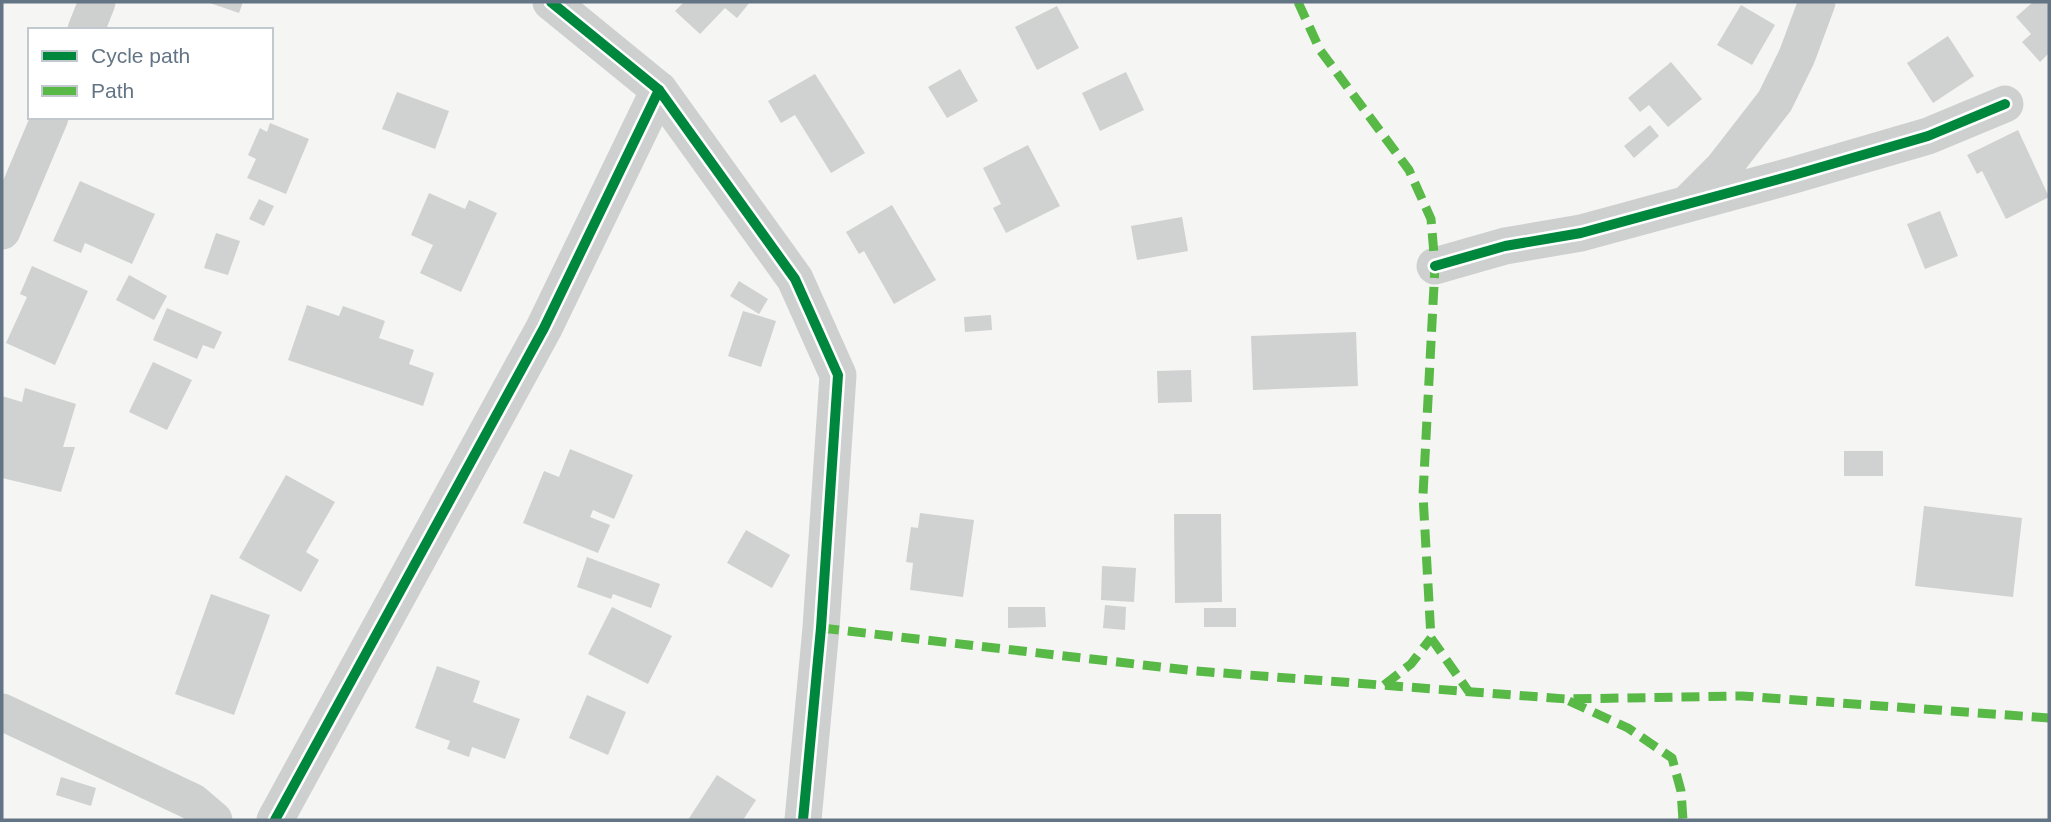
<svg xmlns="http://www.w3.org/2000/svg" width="2051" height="822" font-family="Helvetica,sans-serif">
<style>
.building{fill:#d0d1d1}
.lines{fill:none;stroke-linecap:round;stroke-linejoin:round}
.street{stroke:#ced0d0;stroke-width:37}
.quiet{stroke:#58b947;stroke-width:9;stroke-dasharray:18 9;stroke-linecap:butt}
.cycleway-casing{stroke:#fff;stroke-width:15}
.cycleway{stroke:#00873e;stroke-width:10}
</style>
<rect width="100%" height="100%" fill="#f5f5f3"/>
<g class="building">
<polygon points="207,2 243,2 239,13"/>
<polygon points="684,2 750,2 737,18 725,8 700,34 675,11"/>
<polygon points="2033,2 2049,3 2049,53 2040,62 2022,42 2031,34 2016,17"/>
<polygon points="1741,5 1775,25 1752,65 1717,45"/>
<polygon points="1057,6 1079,48 1037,70 1015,27"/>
<polygon points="1948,36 1974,76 1933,103 1907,63"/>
<polygon points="1671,62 1702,99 1668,127 1649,105 1640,112 1628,98"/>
<polygon points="960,69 978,101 947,118 928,87"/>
<polygon points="1126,72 1144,110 1100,131 1082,93"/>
<polygon points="815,74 865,153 831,173 795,115 781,123 768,101"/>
<polygon points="397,92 449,111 435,149 382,129"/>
<polygon points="270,123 309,139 286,194 247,178 256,159 248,155 260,128 267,132"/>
<polygon points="1650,125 1659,136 1634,158 1624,146"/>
<polygon points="2018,130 2049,197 2006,219 1982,171 1977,174 1967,155"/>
<polygon points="1028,145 1060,206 1006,233 993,208 1001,204 983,168"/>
<polygon points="80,181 155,214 132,264 85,243 81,253 53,241"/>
<polygon points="429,193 465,209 469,200 497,213 461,292 420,273 433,245 411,235"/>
<polygon points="259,199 274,206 264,226 249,219"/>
<polygon points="892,205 936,280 894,304 864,251 859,254 846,232"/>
<polygon points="1940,211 1958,256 1925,269 1907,224"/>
<polygon points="1182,217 1188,251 1137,260 1131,226"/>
<polygon points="216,233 240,241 228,275 204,268"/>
<polygon points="32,266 88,291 55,365 6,343 27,297 20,294"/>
<polygon points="129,275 167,296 154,320 116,300"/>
<polygon points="739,281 768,299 759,314 730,296"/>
<polygon points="307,305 339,316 343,306 385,321 379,338 414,350 409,364 434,373 423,406 288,360"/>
<polygon points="167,308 222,332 214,349 203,345 197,359 153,340"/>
<polygon points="743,311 776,321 761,367 728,356"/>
<polygon points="991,315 992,330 965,332 964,317"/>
<polygon points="1356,332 1358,386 1253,390 1251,336"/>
<polygon points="153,362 192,380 167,430 129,412"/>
<polygon points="1191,370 1192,402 1158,403 1157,371"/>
<polygon points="25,388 76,404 63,447 75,447 61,492 2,478 2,396 22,402"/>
<polygon points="570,449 633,475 614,519 593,510 590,517 610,525 598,553 523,523 544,471 559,477"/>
<rect x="1844" y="451" width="39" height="25"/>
<polygon points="286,475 335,502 306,552 319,560 301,592 239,558"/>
<polygon points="1924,506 2022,518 2013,597 1915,586"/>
<polygon points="920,513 974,520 963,597 910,590 913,563 906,562 911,527 918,528"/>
<polygon points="1174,514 1221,514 1222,602 1175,603"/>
<polygon points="746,530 790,555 772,588 727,563"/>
<polygon points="587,557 660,584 651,608 613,594 611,599 577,587"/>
<polygon points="1102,566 1136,568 1134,602 1101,600"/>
<polygon points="211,594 270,615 234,715 175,694"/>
<polygon points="1105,605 1126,607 1125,630 1103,628"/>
<polygon points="612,607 672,636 648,684 588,654"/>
<polygon points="1008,607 1045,607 1046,627 1008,628"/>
<rect x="1204" y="608" width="32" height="19"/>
<polygon points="437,666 480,681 473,702 520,719 505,759 472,747 469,757 447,749 450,741 415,728"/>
<polygon points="587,695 626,712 608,755 569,738"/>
<polygon points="717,775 756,800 743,820 688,820"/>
<polygon points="61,777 96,788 91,806 56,795"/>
</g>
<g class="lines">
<g class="street">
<polyline points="551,2 659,90 795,279 838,375 821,628 803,820"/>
<polyline points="86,30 97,2"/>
<polyline points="1688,203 1723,168 1775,101 1797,56 1817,2"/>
<polyline points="2,231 50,117"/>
<polyline points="1435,266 1505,246 1581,233 1794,175 1928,136 2005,104"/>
<polyline points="2,712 193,802 214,820"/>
<polyline points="275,820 544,328 659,90"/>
</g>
<g class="quiet">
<polyline points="1298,2 1320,50 1409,170 1431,219 1435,266 1423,495 1431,638 1469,692"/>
<polyline points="821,628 1196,671 1566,699 1742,696 2049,718"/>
<polyline points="1384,685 1411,664 1431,638"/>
<polyline points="1569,701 1628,728 1672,758 1681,791 1683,820"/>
</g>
<g class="cycleway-casing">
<g id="cycleway">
<polyline points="551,2 659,90 795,279 838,375 821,628 803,820"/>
<polyline points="1435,266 1505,246 1581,233 1794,175 1928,136 2005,104"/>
<polyline points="275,820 544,328 659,90"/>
</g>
</g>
<use href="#cycleway" class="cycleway"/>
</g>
<rect width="2051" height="822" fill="none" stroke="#637585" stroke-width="7"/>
<rect x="28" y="28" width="245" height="91" fill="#ffffff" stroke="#c1c8ce" stroke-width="2"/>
<rect x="42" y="51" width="35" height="10" fill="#00873e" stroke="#c1c8ce" stroke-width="2"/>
<text x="91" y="63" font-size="21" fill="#637585">Cycle path</text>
<rect x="42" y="86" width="35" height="10" fill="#58b947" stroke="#c1c8ce" stroke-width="2"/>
<text x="91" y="98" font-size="21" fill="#637585">Path</text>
</svg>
